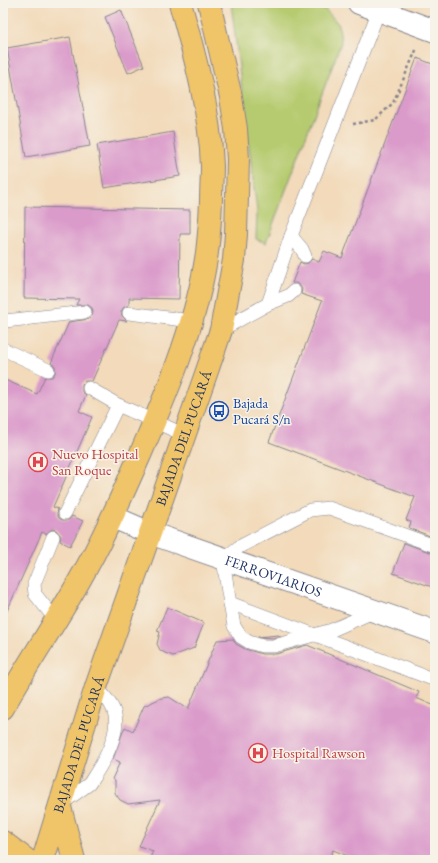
<svg xmlns="http://www.w3.org/2000/svg" width="438" height="863" font-family="'EB Garamond',serif">
<style>
.green{fill:#b6cb70;stroke:#687d67}
.building{fill:#da9aca}
.lines{fill:none;stroke-linecap:round;stroke-linejoin:round}
.service-casing{stroke:#86848c;stroke-width:14}
.minor-casing{stroke:#86848c;stroke-width:24}
.primary-casing{stroke:#86848c;stroke-width:24}
.path{stroke:#86848c;stroke-width:2.5;stroke-dasharray:3 3;stroke-linecap:butt}
.service{stroke:#fff;stroke-width:13}
.minor{stroke:#fff;stroke-width:22}
.primary{stroke:#f0c469;stroke-width:22}
.labels{text-anchor:middle;stroke-width:3;stroke-linejoin:round;paint-order:stroke}
.transit-label{font-size:14px;fill:#164399;stroke:#f7f3e8;text-anchor:start}
.street-label{font-size:14px;fill:#1b2f5e;stroke:#f7f3e8}
.health-label{font-size:14px;fill:#be3a42;stroke:#f7f3e8;text-anchor:start}
</style>
<rect width="100%" height="100%" fill="#f7f3e8"/>
<filter id="ink" filterUnits="userSpaceOnUse"><feTurbulence type="fractalNoise" baseFrequency=".025" numOctaves="2"/><feDisplacementMap in="SourceGraphic" scale="8" xChannelSelector="R" yChannelSelector="G"/><feConvolveMatrix kernelMatrix="1 2 1 2 8 2 1 2 1" color-interpolation-filters="sRGB"/></filter>
<filter id="wash" filterUnits="userSpaceOnUse"><feTurbulence type="fractalNoise" baseFrequency=".012" numOctaves="4" result="noise"/><feDisplacementMap in="SourceGraphic" scale="16" xChannelSelector="R" yChannelSelector="G"/><feGaussianBlur stdDeviation="0.9" result="paint"/><feColorMatrix in="noise" values="0 0 0 0 0 0 0 0 0 0 0 0 0 0 0 0 0 1.4 0 .05"/><feComposite in="paint" operator="in"/></filter>
<g filter="url(#wash)">
<rect width="100%" height="100%" fill="#f2daba"/>
<polygon class="green" points="231,3 308,3 326,10 339,25 341,43 266,243 256,239 257,211"/>
<g id="blocks">
<g class="building">
<polygon points="121,10 144,66 128,73 105,17"/>
<polygon points="70,37 90,146 26,157 7,48"/>
<polygon points="417,58 435,65 435,538 409,528 411,522 406,520 415,497 269,442 322,301 301,294 302,289 300,286 296,283 292,283 300,262 304,264 308,263 312,259 319,262 324,251 342,258"/>
<polygon points="173,132 180,176 104,188 97,145"/>
<polygon points="25,207 190,210 190,234 180,234 179,299 129,298 129,305 123,308 121,312 122,316 127,321 119,320 92,381 85,381 82,384 82,392 86,395 79,411 92,417 53,507 58,509 57,514 59,518 62,520 69,520 72,516 83,521 70,546 60,541 61,536 56,530 52,529 46,534 42,532 3,620 3,379 37,394 45,377 52,377 55,373 55,366 51,363 69,322 89,319 92,316 93,312 92,308 88,305 76,305 79,299 24,298"/>
<polygon points="404,543 435,554 435,588 393,573"/>
<polygon points="167,607 204,623 194,648 173,656 165,653 160,650 157,644 160,632 157,631"/>
<polygon points="278,635 281,636 273,638 258,637"/>
<polygon points="233,639 236,644 245,649 262,654 276,654 307,645 419,692 416,698 435,706 435,852 432,860 358,860 333,850 329,860 149,860 153,851 139,846 160,800 128,804 120,800 115,793 115,781 112,779 120,762 113,759 122,734 125,727 133,731 144,706 161,698 169,697 188,709 217,640"/>
</g>
</g>
</g>
<g filter="url(#ink)">
<use href="#blocks" fill-opacity="0" stroke="#86848c" stroke-width="1"/>
<g class="lines">
<g class="service-casing">
<g id="service">
<polyline points="291,236 302,249 305,256"/>
<polyline points="268,304 288,296 294,291"/>
<polyline points="129,313 191,321"/>
<polyline points="3,322 5,321 85,312"/>
<polyline points="221,330 268,304 291,236 379,10"/>
<polyline points="3,349 48,370"/>
<polyline points="89,388 118,405 185,435"/>
<polyline points="65,513 118,405"/>
<polyline points="53,537 34,584 35,594 55,619"/>
<polyline points="230,603 435,680"/>
<polyline points="375,611 332,630 274,646 262,646 249,642 241,637 234,626 228,592 223,559 239,547 310,510 329,508 435,546"/>
<path d="M61,804l28,-20 2,-3c12,-18 32,-50 22,-72 -3,-8 -11,-16 -17,-22"/>
</g>
</g>
<g class="minor-casing">
<g id="minor">
<polyline points="359,3 435,31"/>
<path id="s1" d="M113,517l37,16 285,99"/>
</g>
</g>
<g class="primary-casing">
<g id="primary">
<path d="M3,708c25,-46 55,-88 80,-134 22,-38 39,-79 57,-119 26,-60 54,-126 65,-190 4,-21 5,-43 6,-64 0,-12 1,-23 1,-35 -2,-55 -17,-110 -32,-163"/>
<polyline points="60,807 74,860"/>
<polyline points="3,842 27,860"/>
<path id="s2" d="M43,860l53,-173 112,-319 13,-38 13,-70 2,-26 2,-75 -2,-30 -5,-32 -22,-94"/>
</g>
</g>
<polyline class="path" points="353,124 375,120 393,103 417,48"/>
<use href="#service" class="service"/>
<use href="#minor" class="minor"/>
<use href="#primary" class="primary"/>
</g>
</g>
<defs>
<g id="bus-ring" transform="scale(1)"><circle r="9.5" fill="#f7f3e8" stroke="#1a4fb4" stroke-width="1.5"/><path d="M-5-6H5V4H4V6H2V4H-2V6H-4V4H-5ZM-3.5-4V0h7V-4ZM-3.5 1.2v1.5H-2V1.2ZM2 1.2v1.5H3.5V1.2Z" fill="#1a4fb4"/></g>
<g id="hospital-ring" transform="scale(1)"><circle r="9.5" fill="#f7f3e8" stroke="#e0444e" stroke-width="1.5"/><path d="M-5-5h3v3.5h4V-5h3V5h-3V1.5h-4V5h-3Z" fill="#e0444e"/></g>
</defs>
<g fill-rule="evenodd">
<use href="#bus-ring" x="219" y="411"/>
<use href="#hospital-ring" x="38" y="462"/>
<use href="#hospital-ring" x="258" y="753"/>
</g>
<g class="labels">
<g class="transit-label">
<text x="233" y="408">Bajada<tspan x="233" dy="16">Pucará S/n</tspan></text>
</g>
<g class="street-label">
<text dy="5" stroke="none"><textPath href="#s2" startOffset="445">BAJADA DEL PUCARÁ</textPath></text>
<text dy="5" stroke="none"><textPath href="#s1" startOffset="171">FERROVIARIOS</textPath></text>
<text dy="5" stroke="none"><textPath href="#s2" startOffset="121">BAJADA DEL PUCARÁ</textPath></text>
</g>
<g class="health-label">
<text x="52" y="459">Nuevo Hospital<tspan x="52" dy="16">San Roque</tspan></text>
<text x="272" y="758">Hospital Rawson</text>
</g>
</g>
<rect width="438" height="863" fill="none" stroke="#f7f3e8" stroke-width="16"/>
</svg>
